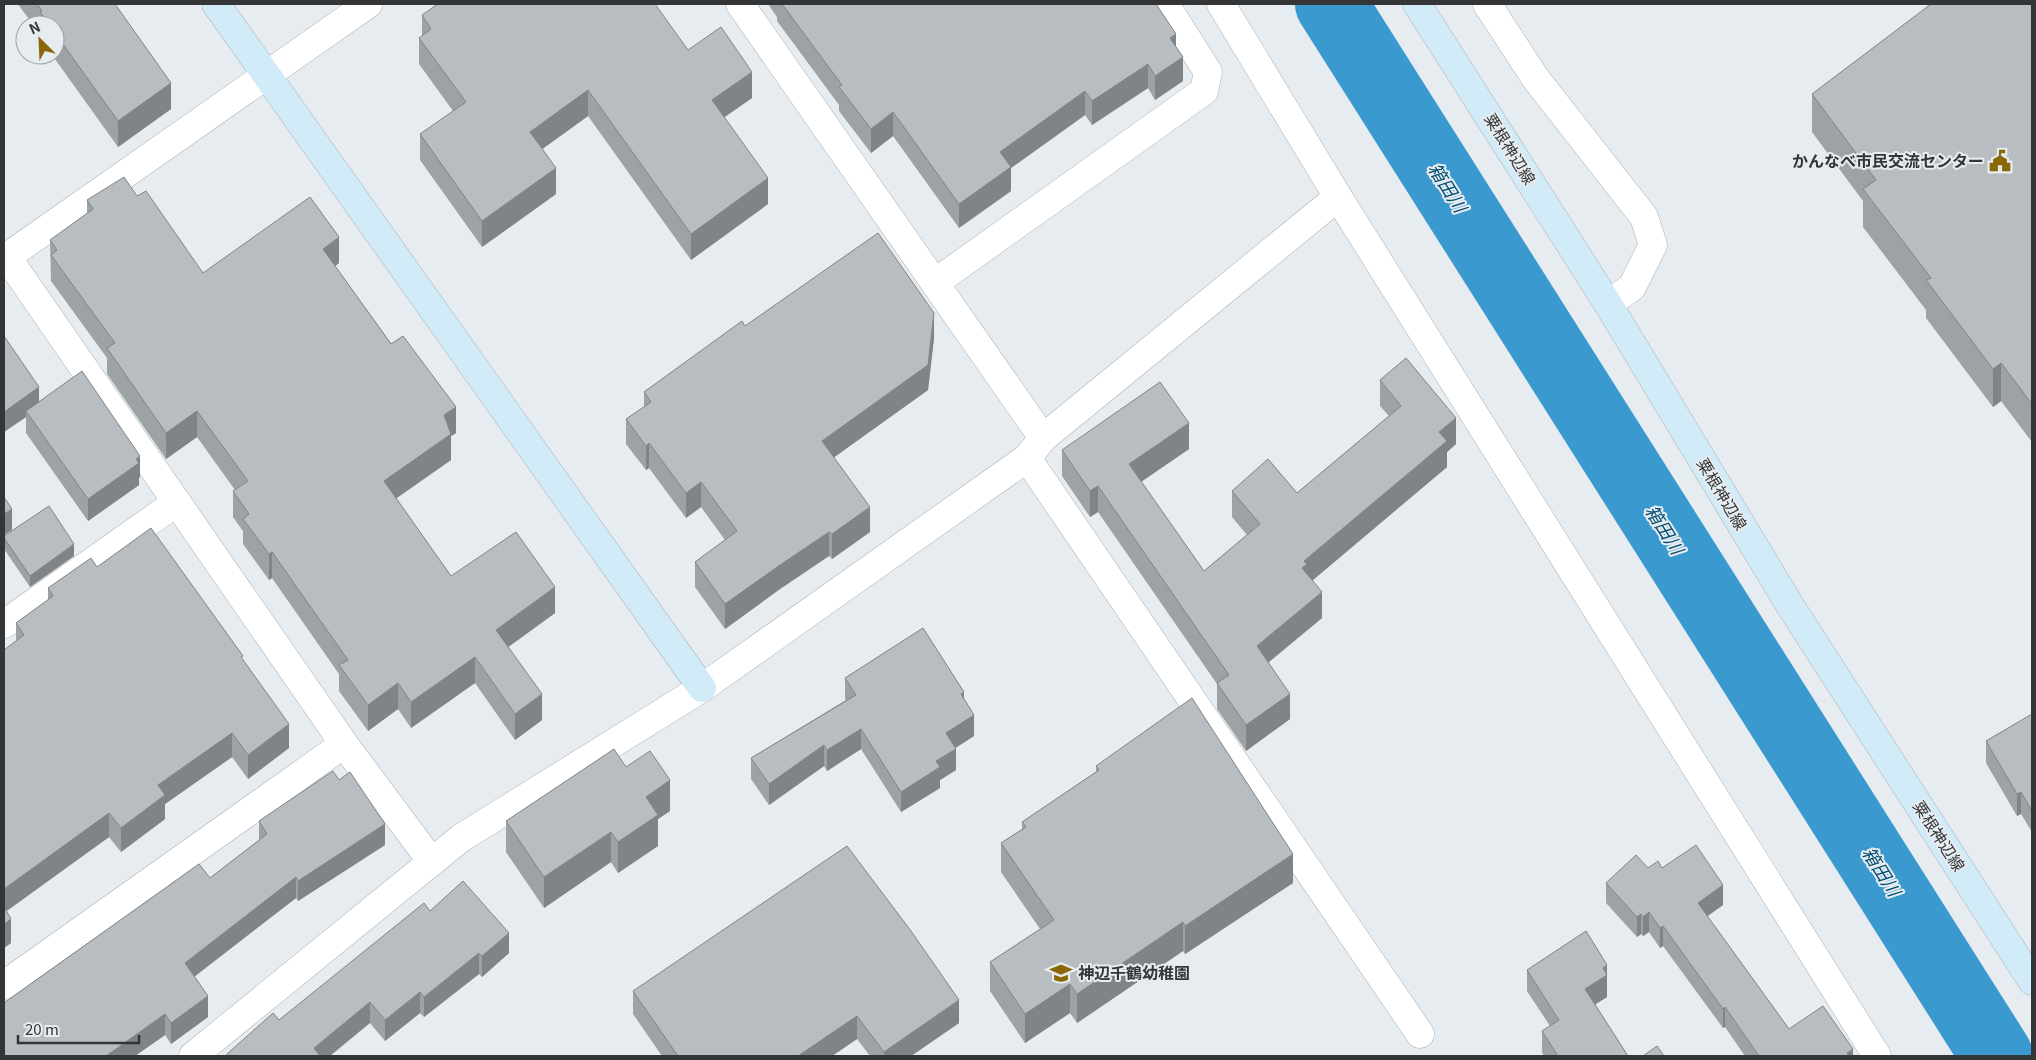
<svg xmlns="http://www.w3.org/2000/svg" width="2036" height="1060" font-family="Georgia,'Noto Sans JP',serif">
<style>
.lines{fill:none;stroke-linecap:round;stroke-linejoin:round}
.river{stroke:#3a99cf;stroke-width:72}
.street-casing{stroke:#acb1b5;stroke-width:29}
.secondary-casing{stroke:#acb1b5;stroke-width:29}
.street{stroke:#fff;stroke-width:28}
.secondary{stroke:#d2ebf9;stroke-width:28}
.wall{fill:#9da3a5}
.shaded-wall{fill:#808486}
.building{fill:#b7bdc0;stroke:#808486}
.labels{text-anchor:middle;stroke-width:4;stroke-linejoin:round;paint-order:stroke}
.street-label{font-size:16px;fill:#333537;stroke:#e7ecf0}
.poi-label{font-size:16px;font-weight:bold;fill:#333537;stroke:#e7ecf0;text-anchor:end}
.water-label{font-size:18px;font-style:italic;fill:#004d71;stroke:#e7ecf0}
</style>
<rect width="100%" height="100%" fill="#e7ecf0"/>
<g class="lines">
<polyline class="river" points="1331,4 1997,1056"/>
<g class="street-casing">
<g id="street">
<polyline points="740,4 1043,438"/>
<polyline points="1221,4 1338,197 1877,1056"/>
<polyline points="1487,4 1536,79 1644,217 1653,245 1632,287 1608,304"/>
<polyline points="7,257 344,744 432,862"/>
<polyline points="4,259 368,4"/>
<polyline points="936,282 1204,91 1208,72 1165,4"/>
<polyline points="1027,458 1420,1034"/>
<polyline points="4,624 177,502"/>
<polyline points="4,985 344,744"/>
<polyline points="193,1056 461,838 702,688 1027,458 1043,438 1338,197"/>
</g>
</g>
<g class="secondary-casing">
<g id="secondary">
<polyline points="216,4 702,688"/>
<polyline points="1417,4 1608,304 1791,607 2032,981"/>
</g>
</g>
<use href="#street" class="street"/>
<use href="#secondary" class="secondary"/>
</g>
<g class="wall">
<polygon points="18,4 115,4 171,109 118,147 52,55 55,55 55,25 33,25"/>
<polygon points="768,4 1156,4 1176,47 1183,81 1155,100 1148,88 1092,125 1085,115 1011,168 1011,191 959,228 893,136 871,153 839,111 839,105 777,21 777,17"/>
<polygon points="2032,4 2032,442 2001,401 1993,407 1926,318 1926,310 1863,227 1863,201 1812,132 1812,94"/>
<polygon points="422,15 688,50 752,98 724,117 768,204 691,260 588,116 542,149 556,194 482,247 420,160 420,134 453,111 419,64 419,38 422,36"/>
<polygon points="137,196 203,273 339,263 335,266 456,433 451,436 451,460 396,498 451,576 555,613 508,647 542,720 515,740 475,683 411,728 398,709 368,731 339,691 339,674 272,578 269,580 243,544 243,531 233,517 233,491 235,490 197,437 166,459 107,374 107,358 51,281 50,240 87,214 87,200"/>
<polygon points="745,326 934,338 928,390 834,457 870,532 832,559 829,556 780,589 725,629 695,587 695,562 725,540 701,507 686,518 649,468 646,470 626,444 626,419 644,407 644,392"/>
<polygon points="4,336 39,402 140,477 139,478 139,485 88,521 26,433 26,417 4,432"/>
<polygon points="1380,380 1456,444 1447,452 1447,467 1313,580 1322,618 1268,662 1290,719 1246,751 1217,709 1217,684 1098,512 1090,517 1062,476 1062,450 1189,449 1141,482 1204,571 1247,535 1232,517 1232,491 1297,493 1389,416 1380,406"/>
<polygon points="4,536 74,556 30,587 4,549"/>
<polygon points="97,567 243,661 289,748 248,779 232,757 165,804 165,819 121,852 109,837 6,911 11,943 4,948 4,650 16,641 16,623 48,600 48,588"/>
<polygon points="845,678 964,699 974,736 955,748 956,770 940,780 940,788 901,812 861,749 827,771 824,766 769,805 751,779 751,758 846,700 845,699"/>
<polygon points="2032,714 2032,832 2021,814 2017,816 1986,763 1986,741"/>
<polygon points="1096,766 1293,883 1185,954 1183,951 1077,1023 1070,1013 1025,1043 990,991 990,962 1040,929 1001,872 1001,843 1022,829 1022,822 1096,772"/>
<polygon points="626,767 670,811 658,819 658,846 618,873 611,862 544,908 506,852 506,821"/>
<polygon points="259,821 385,845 298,901 296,898 194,976 208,1017 171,1044 165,1035 135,1056 210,878 259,840"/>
<polygon points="1648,868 1662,868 1723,905 1707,916 1789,1029 1853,1056 1745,1056 1725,1027 1723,1028 1663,946 1660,948 1649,932 1643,936 1641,934 1637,937 1606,903 1606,883"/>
<polygon points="430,911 509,953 482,977 479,974 424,1017 420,1013 385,1041 370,1023 279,1020"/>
<polygon points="1607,965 1607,997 1595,1004 1628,1056 1544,1056 1542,1052 1542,1031 1550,1026 1527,991 1527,970"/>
<polygon points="633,991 959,1023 911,1056 870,1056 857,1039 832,1056 662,1056 633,1014"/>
</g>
<g class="shaded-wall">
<polygon points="1176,34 1176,58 1170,38"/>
<polygon points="1183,57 1183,81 1155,100 1155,76"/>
<polygon points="1148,64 1148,88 1092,125 1092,101"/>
<polygon points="752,72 752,98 712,126 712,100"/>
<polygon points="171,83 171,109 118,147 118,121"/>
<polygon points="588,90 588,116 530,158 530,132"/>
<polygon points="1085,91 1085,115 1011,168 1011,191 959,228 959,204 1000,152"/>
<polygon points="893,112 893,136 871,153 871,129"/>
<polygon points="556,168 556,194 482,247 482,221"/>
<polygon points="768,178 768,204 691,260 691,234"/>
<polygon points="339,237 339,263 323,275 323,249"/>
<polygon points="934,313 934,338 928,390 822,466 822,441"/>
<polygon points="2001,363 2001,401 1993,407 1993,369"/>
<polygon points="39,387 39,408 26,411 26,417 4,432 4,412"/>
<polygon points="456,407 456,433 451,436 451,460 384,507 384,481 444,415"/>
<polygon points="197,411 197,437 166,459 166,433"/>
<polygon points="1456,418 1456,444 1447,452 1447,467 1307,585 1302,568 1304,561 1439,432"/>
<polygon points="1189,423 1189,449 1129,490 1129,464"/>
<polygon points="649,443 649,468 646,470 646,446"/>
<polygon points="140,456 140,477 139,478 139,485 88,521 88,499"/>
<polygon points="701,482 701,507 686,518 686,493"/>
<polygon points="1098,486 1098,512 1090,517 1090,491"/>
<polygon points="870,507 870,532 832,559 832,534"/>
<polygon points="12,509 12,530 4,535 4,514"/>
<polygon points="829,532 829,556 780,589 725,629 725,604 780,565"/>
<polygon points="74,544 74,556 30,587 30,576"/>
<polygon points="272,552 272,578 269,580 269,554"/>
<polygon points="555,587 555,613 496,656 496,630"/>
<polygon points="1322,592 1322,618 1257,672 1257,646"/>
<polygon points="475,657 475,683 411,728 411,702"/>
<polygon points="398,683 398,709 368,731 368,705"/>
<polygon points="964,692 964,713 961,694"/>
<polygon points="542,694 542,720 515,740 515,714"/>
<polygon points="1290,694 1290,719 1246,751 1246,725"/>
<polygon points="974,715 974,736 946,754 946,733"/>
<polygon points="289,724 289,748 248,779 248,755"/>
<polygon points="861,729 861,749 827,771 827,750"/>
<polygon points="232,733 232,757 165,804 165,819 121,852 121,828 158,785"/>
<polygon points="824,745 824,766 769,805 769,784"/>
<polygon points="956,749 956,770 940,780 940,788 901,812 901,792 936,761"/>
<polygon points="670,780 670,811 658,819 658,846 618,873 618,842 646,797"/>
<polygon points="2021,792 2021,814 2017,816 2017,794"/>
<polygon points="109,813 109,837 4,913 4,889"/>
<polygon points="385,824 385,845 298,901 298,881"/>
<polygon points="611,832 611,862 544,908 544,877"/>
<polygon points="1293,854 1293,883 1185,954 1185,926"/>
<polygon points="296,877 296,898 185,984 185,963"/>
<polygon points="1723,885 1723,905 1698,923 1698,903"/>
<polygon points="1649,912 1649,932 1643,936 1643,917"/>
<polygon points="1641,914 1641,934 1637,937 1637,917"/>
<polygon points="11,919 11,943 4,948 4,924"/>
<polygon points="1183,922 1183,951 1077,1023 1077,994"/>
<polygon points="1663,926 1663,946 1660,948 1660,928"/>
<polygon points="509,933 509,953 482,977 482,956"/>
<polygon points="479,953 479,974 424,1017 424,997"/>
<polygon points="1607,965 1607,997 1585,1011 1585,989 1603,968"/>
<polygon points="1070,984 1070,1013 1025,1043 1025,1014"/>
<polygon points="420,992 420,1013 385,1041 385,1020"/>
<polygon points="208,996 208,1017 171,1044 171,1023"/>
<polygon points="959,1000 959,1023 911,1056 884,1056 884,1052"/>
<polygon points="370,1002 370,1023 330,1056 314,1056 314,1048"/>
<polygon points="1725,1007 1725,1027 1723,1028 1723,1009"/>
<polygon points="165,1014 165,1035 135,1056 106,1056"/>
<polygon points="857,1016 857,1039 832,1056 798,1056"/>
<polygon points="1853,1049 1853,1056 1847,1056 1847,1053"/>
</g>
<g class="building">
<polygon points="37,4 115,4 171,83 118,121 55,33 55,25 49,25 40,12 42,11"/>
<polygon points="438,4 655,4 688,50 721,27 752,72 712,100 768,178 691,234 588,90 530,132 556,168 482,221 420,134 466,102 419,38 431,29 422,15"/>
<polygon points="782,4 1156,4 1176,34 1170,38 1183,57 1155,76 1148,64 1092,101 1085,91 1000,152 1011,167 959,204 893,112 871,129 839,87 842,85"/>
<polygon points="1931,4 2032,4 2032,404 2001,363 1993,369 1926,280 1931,278 1863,189 1876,180 1812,94"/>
<polygon points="124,177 137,196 146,191 203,273 310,197 339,237 323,249 391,344 403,336 456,407 444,415 451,434 384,481 451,576 516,532 555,587 496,630 542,694 515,714 475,657 411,702 398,683 368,705 339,665 348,660 272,552 269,554 243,519 249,514 233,491 248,481 197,411 166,433 107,348 115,343 51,255 57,250 50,240 93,209 87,200"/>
<polygon points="878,233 934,313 928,365 822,441 870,507 832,534 829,532 780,565 725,604 695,562 737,531 701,482 686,493 649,443 646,446 626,419 651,402 644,392 742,321 745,326"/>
<polygon points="4,336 39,387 4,412"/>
<polygon points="1406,358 1456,418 1439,432 1447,441 1304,561 1307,564 1302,568 1322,592 1257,646 1290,694 1246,725 1217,683 1229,675 1098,486 1090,491 1062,450 1160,382 1189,423 1129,464 1204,571 1260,524 1232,491 1268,459 1297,493 1401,406 1380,380"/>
<polygon points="82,371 140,456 136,459 139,463 88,499 26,411"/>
<polygon points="4,497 12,509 4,514"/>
<polygon points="49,506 74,544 30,576 4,538 4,536"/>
<polygon points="151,528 243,656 241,657 289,724 248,755 232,733 158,785 165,795 121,828 109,813 4,889 4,650 24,635 16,623 53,596 48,588 91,558 97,567"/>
<polygon points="923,628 964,692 961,694 974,715 946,733 956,749 936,761 940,767 901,792 861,729 827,750 824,745 769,784 751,758 856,695 845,678"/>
<polygon points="1192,698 1293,854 1185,926 1183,922 1077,994 1070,984 1025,1014 990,962 1054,920 1001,843 1026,827 1022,822 1099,770 1096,766"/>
<polygon points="2032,714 2032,811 2021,792 2017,794 1986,741"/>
<polygon points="614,749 626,767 650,751 670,780 646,797 658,815 618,842 611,832 544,877 506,821"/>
<polygon points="333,771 339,780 350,772 385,824 298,881 296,877 185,963 208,996 171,1023 165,1014 106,1056 4,1056 4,1003 199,864 210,878 267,834 259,821"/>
<polygon points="1696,845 1723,885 1698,903 1789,1029 1823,1006 1853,1049 1847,1053 1849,1056 1759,1056 1725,1007 1723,1009 1663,926 1660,928 1649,912 1643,917 1641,914 1637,917 1606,883 1636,855 1648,868 1658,861 1662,868"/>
<polygon points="847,846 911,931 959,1000 884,1052 857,1016 798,1056 678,1056 633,991"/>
<polygon points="463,881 509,933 482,956 479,953 424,997 420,992 385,1020 370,1002 314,1048 320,1056 226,1056 227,1054 273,1013 279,1020 424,903 430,911"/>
<polygon points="4,907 11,919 4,924"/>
<polygon points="1586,931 1607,965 1603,968 1607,975 1585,989 1628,1056 1558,1056 1542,1031 1559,1020 1527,970"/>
<polygon points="1657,1046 1664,1056 1643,1056"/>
</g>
<defs>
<g id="civic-bare" transform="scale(1.725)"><path d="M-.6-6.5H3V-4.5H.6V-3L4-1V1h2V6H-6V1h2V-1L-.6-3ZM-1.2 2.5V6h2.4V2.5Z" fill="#896907" stroke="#e7ecf0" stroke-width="2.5" paint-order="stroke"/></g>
<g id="school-bare" transform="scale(1.725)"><path d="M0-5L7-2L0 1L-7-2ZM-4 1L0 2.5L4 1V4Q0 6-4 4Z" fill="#896907" stroke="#e7ecf0" stroke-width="2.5" paint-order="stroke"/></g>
</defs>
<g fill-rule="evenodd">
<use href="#civic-bare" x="2000" y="161"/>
<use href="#school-bare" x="1061" y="973"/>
</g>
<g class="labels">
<g class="street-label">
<text transform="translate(1510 149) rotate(58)" y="6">粟根神辺線</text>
<text transform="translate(1722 494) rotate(59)" y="6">粟根神辺線</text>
<text transform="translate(1939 836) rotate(57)" y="6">粟根神辺線</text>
</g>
<g class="poi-label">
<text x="1984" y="167">かんなべ市民交流センター</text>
<text x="1078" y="979" text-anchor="start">神辺千鶴幼稚園</text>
</g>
<g class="water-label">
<text transform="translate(1447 188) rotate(58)" y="6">箱田川</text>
<text transform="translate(1664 530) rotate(58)" y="6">箱田川</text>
<text transform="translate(1881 872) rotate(58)" y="6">箱田川</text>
</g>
</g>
<rect width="2036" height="1060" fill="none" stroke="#333537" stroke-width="10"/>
<g transform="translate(40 40) rotate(336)"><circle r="24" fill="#e7ecf0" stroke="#9fa3a6"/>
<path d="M0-4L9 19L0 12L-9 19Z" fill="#896907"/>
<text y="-8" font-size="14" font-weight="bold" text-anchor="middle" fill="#333537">N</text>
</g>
<path d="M18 1035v8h121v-8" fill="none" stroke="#333537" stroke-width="2.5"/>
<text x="25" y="1035" font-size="15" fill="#333537" stroke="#e7ecf0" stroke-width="4" paint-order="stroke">20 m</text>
</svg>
